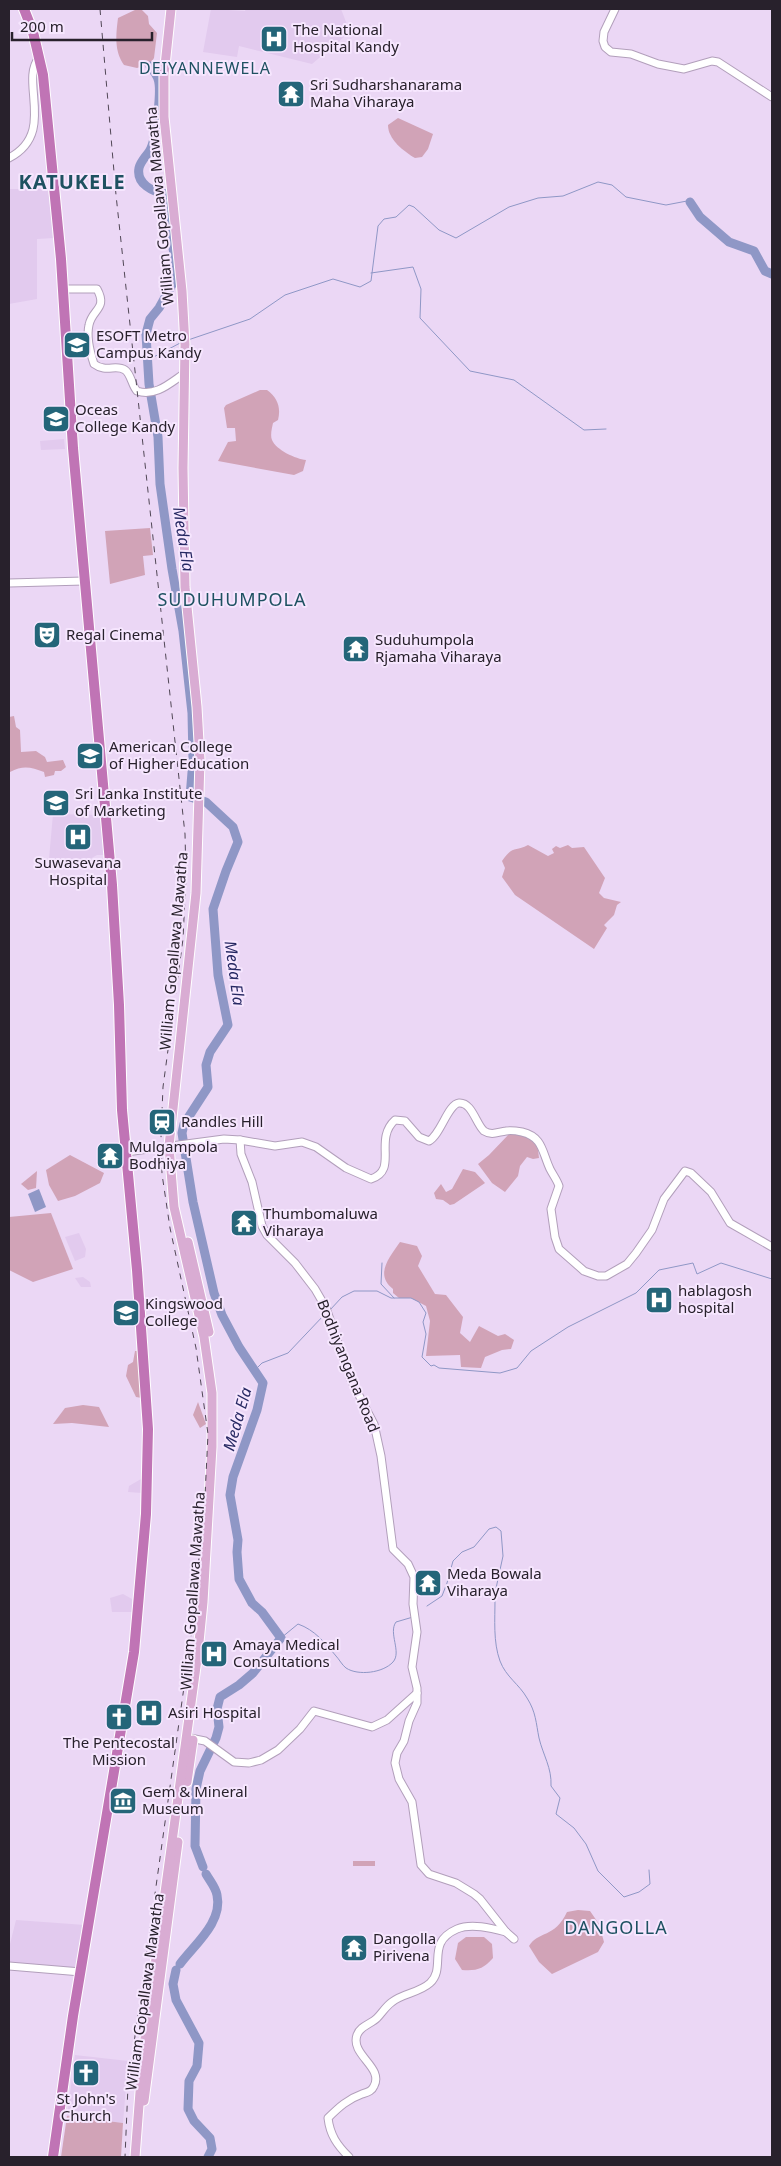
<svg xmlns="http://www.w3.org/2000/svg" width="781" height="2166" font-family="'Noto Sans',sans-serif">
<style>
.built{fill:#e2caee}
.green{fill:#d1a3b7}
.water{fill:#8f97c6}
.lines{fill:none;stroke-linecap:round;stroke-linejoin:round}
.stream{stroke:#8f97c6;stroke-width:1}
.river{stroke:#8f97c6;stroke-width:9}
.minor-casing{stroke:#b29fbb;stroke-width:9}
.major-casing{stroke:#fff;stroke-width:11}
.highway-casing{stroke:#fff;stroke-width:12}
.minor{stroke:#fff;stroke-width:7}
.major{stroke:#d9acd3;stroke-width:9}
.highway{stroke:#c074b5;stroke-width:10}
.rail{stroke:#514756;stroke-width:1;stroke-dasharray:6 6;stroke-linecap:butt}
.labels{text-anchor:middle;stroke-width:4;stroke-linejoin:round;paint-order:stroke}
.poi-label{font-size:15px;fill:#28212c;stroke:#f6e6fe;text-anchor:start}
.street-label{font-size:15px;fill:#28212c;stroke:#f6e6fe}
.neighbourhood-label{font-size:16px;letter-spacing:1px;fill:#1e5161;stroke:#f6e6fe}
.water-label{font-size:16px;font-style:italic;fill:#272963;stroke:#f6e6fe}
.quarter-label{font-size:18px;letter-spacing:1px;fill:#1e5161;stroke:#f6e6fe}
.district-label{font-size:20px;font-weight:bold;letter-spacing:1px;fill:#1e5161;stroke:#f6e6fe}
</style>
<rect width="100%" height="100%" fill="#ebd7f5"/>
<g class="built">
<polygon points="211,9 245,11 246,9 341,9 350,32 312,64 239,46 237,57 203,52"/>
<polygon points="9,189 48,189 54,238 37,239 37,299 9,304"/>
<polygon points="64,439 65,449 41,450 40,441"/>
<polygon points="53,814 102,815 109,855 97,855 90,859 49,859"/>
<polygon points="79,1233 86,1249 85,1257 75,1261 65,1237"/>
<polygon points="83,1277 90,1282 91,1287 81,1287 75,1278"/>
<polygon points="141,1479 144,1485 142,1493 128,1492 129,1486"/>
<polygon points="123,1594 132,1599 132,1612 112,1612 110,1598"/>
<polygon points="16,1920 85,1925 78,1969 9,1963 9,1948"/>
<polygon points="75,2055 128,2061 123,2123 67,2116"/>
</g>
<g class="green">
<path d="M137,9h4l7,7 1,8 8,9 -3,25 -4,6 -13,4 -13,-3c-10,-14 -8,-31 -6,-47z"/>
<path d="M398,118l35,16 -5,15 -6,8 -7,1c-12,-7 -27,-19 -27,-33z"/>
<path d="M260,390h7c11,8 14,18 11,30l-5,3c-1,5 -3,12 -1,17 4,10 24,19 34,20l-3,11 -9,4 -76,-14 10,-19 8,-1 -1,-13h-8l-3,-20 2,-3z"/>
<polygon points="150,528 153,555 143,556 145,575 110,584 105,531"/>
<path d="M14,716l2,11 4,3 1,22 15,-1 9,6 2,5 16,-2 3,7 -5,4h-6l-1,4 -9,2 -1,-5c-13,-5 -21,-7 -34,0l-1,6v-61z"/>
<path d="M528,845l20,11 6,-3 -2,-4 4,-3 4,2 8,-3 4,3 12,-1 21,31 -6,15 5,5 17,4 -4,3 -3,10 -10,10 3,3 -13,21 -79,-54 -13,-18 3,-9 -3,-7c11,-16 13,-9 26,-16z"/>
<polygon points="510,1133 530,1136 537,1142 539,1158 533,1159 527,1157 520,1166 518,1176 505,1192 492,1183 478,1164 489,1155"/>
<polygon points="70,1155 104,1173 100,1183 75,1196 58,1201 49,1185 46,1170"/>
<polygon points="463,1169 475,1172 485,1183 454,1204 450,1205 443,1200 436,1199 434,1193 441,1184 446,1192 452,1189"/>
<polygon points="37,1171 36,1188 28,1190 21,1184"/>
<polygon points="51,1213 73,1269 33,1282 9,1270 9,1217"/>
<path d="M400,1242l17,4 5,10 -4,10 17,28 11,1 17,22 -3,16 10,9 9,-16 19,10 7,-2 9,6 -3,9 -9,1 -17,7 -4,11 -20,-1 -1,-12 -34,1 4,-35 -4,-15 -15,-8h-12l-6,-5v-4c-19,-15 -3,-32 7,-47z"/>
<polygon points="135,1351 139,1351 142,1398 136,1397 126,1376 128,1365 133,1362"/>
<polygon points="198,1402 206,1424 200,1428 193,1415"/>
<polygon points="83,1405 99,1407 109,1427 72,1423 53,1424 65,1408"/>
<rect x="353" y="1861" width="22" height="5"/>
<path d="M578,1910l12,1 9,13 5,18 -6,10 -46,22 -13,-12 -10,-16c9,-15 26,-8 38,-34z"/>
<path d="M466,1937h18l8,7 1,14c-10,11 -16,13 -31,12l-7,-11 3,-16z"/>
<polygon points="67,2116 123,2123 121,2157 61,2157"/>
</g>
<polygon class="water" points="39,1189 46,1207 35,1212 28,1194"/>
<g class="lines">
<g class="stream">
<polyline points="371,273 413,267 421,289 420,318 470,371 514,380 584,430 606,429"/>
<polyline points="188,340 250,319 285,295 333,279 360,287 371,281 378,226 384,219 396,217 409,205 414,207 439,230 456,238 509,207 538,198 563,196 598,182 612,185 626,197 666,205 687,201"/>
<polyline points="148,360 182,342"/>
<polyline points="382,1263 381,1284 394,1298"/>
<polyline points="330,1310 342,1297 354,1291 377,1291 391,1298 411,1298 419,1302 426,1313 423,1322 426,1334 422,1357 431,1366 434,1365 439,1368 500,1373 517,1368 531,1351 568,1327 636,1293 659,1270 693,1263 697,1274 721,1263 772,1279"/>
<polyline points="255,1370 262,1363 288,1353 325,1314"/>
<path d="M495,1600c0,19 -2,42 5,61 6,16 19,23 27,37 9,14 9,25 12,40 4,17 13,30 12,48l9,12 -4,16 18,14 12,16 12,27 26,26 15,-5 11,-8 -1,-14"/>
<polyline points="427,1606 442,1596 447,1583 453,1561 462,1552 474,1547 489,1529 496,1527 501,1531 503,1556 495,1593"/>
<path d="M281,1638l17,-14c17,6 27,19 38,32 3,3 6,9 10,12 12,8 37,5 47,-6 9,-10 -5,-29 3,-40l17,-5"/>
</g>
<g class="river">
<path d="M150,66c3,4 7,9 8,13 4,11 -2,58 -7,69 -3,7 -10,12 -12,20 -3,16 14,24 27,26l4,39 8,41 -19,34 -9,11 -4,15 3,50 9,53 2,47 12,85 11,62 9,82 1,47 -3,37 16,5 27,25 5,15 -12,29 -13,38 5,66 10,50 -18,27 -4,13 2,22 -24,37 -2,9 11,69 21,91 8,22 17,32 24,36 -6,27 -24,67 -3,18 8,45 -1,12 2,27 13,24 10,9 19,26 -28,35 -14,12 -19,12 -3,12 2,18 -3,11 -16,33 -4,18 -1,57 8,21"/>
<polyline points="690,202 700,217 729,242 754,251 765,271 772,274"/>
<path d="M180,1964c15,-20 43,-42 37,-69 -1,-7 -7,-14 -11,-21"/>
<polyline points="176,1970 173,1984 176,2000 199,2043 197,2066 189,2081 188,2109 194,2121 210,2138 212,2149 208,2157"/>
</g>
<g class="minor-casing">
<g id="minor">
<polyline points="615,9 604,32 603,41 605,47 611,52 631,54 658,64 684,69 712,61 718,62 772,97"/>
<path d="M9,158c48,-25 10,-77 30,-100"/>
<path d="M63,289h34c11,20 -5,20 -8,36 -3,13 1,27 5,39 12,9 22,0 31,6 6,4 7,16 12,21 19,6 33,-8 48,-18"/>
<polyline points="9,583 84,581"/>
<polyline points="240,1140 241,1154 252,1182 262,1226 267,1235 295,1263 315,1289 326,1308 351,1380 374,1424 381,1456 393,1549 408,1564 414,1577 413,1604 417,1632 412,1667 417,1688 417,1703 409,1721 404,1741 397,1753 395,1763 399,1779 412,1802 421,1865 429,1874 456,1883 474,1894 480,1899 506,1932 514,1939"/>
<path d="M126,1152l98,-13 16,1 35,6 27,-4 14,5 30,21 25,11c28,-9 2,-39 24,-59l10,1 14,16 10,4c12,-7 19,-37 30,-38 13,-1 17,21 25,28 8,5 14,1 22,0 5,-1 11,0 16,1 21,5 20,20 28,37 3,6 7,11 9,17l-8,23 4,28 4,12 25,22 14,5h8l21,-12 9,-11 16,-23 12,-31 21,-28 6,2 20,19 19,31 42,24"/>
<polyline points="190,1738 205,1741 234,1762 249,1763 261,1760 278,1750 300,1729 314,1711 372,1727 387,1720 417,1693"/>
<polyline points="9,1966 81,1972"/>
<path d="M349,2157c-12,-12 -19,-22 -21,-39 11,-11 20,-19 34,-24 6,-2 10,-3 12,-8 10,-19 -24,-31 -17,-51 3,-9 14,-11 20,-17 5,-5 9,-12 15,-16 11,-9 27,-9 38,-19 17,-16 -5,-40 27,-54 14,-6 34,-1 49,3"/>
</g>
</g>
<g class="major-casing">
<g id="major">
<polyline points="188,1242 209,1332"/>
<polyline points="187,1782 193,1740"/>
<polyline points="144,2101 178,1842"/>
<polyline points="135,2157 143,2053 198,1652 203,1602 212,1447 212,1393 204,1337 174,1207 169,1146 196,893 200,760 197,707 185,587 183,468 185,345 182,291 164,117 164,75 171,9"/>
</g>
</g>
<g class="highway-casing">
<polyline id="highway" points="24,9 33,32 43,75 61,259 73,448 112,885 119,1005 122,1110 137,1270 148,1429 146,1514 134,1652 73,2016 53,2157"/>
</g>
<use href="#minor" class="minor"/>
<use href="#major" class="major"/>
<use href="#highway" class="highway"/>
<polyline class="rail" points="100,9 116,195 185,834 186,876 183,939 163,1087 161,1135 162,1174 170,1228 196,1348 208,1434 205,1496 192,1630 128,2086 125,2157"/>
</g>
<defs>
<g id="hospital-square" transform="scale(1.4375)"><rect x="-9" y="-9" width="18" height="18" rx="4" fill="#246579" stroke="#f6e6fe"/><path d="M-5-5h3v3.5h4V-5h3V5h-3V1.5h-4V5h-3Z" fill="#fff"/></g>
<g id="temple-square" transform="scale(1.4375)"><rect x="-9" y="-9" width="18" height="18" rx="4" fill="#246579" stroke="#f6e6fe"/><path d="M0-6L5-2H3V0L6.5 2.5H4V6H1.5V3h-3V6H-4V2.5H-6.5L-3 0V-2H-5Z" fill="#fff"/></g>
<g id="university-square" transform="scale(1.4375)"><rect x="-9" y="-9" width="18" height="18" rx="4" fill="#246579" stroke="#f6e6fe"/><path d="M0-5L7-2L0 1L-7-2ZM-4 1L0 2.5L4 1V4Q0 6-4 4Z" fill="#fff"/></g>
<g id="theatre-square" transform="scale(1.4375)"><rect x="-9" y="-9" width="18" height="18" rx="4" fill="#246579" stroke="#f6e6fe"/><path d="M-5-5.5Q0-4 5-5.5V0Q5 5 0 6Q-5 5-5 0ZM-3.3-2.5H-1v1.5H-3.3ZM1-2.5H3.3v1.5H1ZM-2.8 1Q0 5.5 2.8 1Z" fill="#fff"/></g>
<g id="station-square" transform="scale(1.4375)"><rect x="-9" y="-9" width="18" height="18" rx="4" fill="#246579" stroke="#f6e6fe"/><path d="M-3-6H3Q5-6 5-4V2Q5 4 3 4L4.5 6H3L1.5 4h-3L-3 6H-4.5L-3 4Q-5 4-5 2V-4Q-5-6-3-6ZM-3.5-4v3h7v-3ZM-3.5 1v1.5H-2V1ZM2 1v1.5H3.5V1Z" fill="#fff"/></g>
<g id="school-square" transform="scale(1.4375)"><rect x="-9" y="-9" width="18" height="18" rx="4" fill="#246579" stroke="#f6e6fe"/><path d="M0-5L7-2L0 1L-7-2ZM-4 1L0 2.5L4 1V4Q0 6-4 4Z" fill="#fff"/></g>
<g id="church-square" transform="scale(1.4375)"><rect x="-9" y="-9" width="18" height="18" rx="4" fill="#246579" stroke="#f6e6fe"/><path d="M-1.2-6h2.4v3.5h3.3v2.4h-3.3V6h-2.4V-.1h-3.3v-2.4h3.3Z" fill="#fff"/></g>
<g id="museum-square" transform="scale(1.4375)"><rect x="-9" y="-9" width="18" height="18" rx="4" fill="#246579" stroke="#f6e6fe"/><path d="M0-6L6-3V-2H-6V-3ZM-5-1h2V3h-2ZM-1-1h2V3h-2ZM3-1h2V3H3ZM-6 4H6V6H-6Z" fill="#fff"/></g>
</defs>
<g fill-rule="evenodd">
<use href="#hospital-square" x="274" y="39"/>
<use href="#temple-square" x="291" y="94"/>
<use href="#university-square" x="77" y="345"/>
<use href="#university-square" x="56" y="419"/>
<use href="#theatre-square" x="47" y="635"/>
<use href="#temple-square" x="356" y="649"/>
<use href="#university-square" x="90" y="756"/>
<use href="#university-square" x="56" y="803"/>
<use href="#hospital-square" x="78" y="837"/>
<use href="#station-square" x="162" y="1122"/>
<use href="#temple-square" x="110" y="1156"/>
<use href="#temple-square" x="244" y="1223"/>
<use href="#hospital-square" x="659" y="1300"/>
<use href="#school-square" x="126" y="1313"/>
<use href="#temple-square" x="428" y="1583"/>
<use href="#hospital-square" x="214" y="1654"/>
<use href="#hospital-square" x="149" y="1713"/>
<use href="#church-square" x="119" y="1717"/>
<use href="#museum-square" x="123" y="1801"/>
<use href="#temple-square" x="354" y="1948"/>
<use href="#church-square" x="86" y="2073"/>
</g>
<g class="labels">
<g class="poi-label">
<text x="293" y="35">The National<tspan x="293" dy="17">Hospital Kandy</tspan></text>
<text x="310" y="90">Sri Sudharshanarama<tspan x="310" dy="17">Maha Viharaya</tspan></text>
<text x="96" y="341">ESOFT Metro<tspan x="96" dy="17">Campus Kandy</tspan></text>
<text x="75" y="415">Oceas<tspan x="75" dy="17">College Kandy</tspan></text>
<text x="66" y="640">Regal Cinema</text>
<text x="375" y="645">Suduhumpola<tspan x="375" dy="17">Rjamaha Viharaya</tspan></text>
<text x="109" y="752">American College<tspan x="109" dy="17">of Higher Education</tspan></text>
<text x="75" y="799">Sri Lanka Institute<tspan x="75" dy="17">of Marketing</tspan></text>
<text x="78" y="868" text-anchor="middle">Suwasevana<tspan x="78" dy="17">Hospital</tspan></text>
<text x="181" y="1127">Randles Hill</text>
<text x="129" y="1152">Mulgampola<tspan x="129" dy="17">Bodhiya</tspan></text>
<text x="263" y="1219">Thumbomaluwa<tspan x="263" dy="17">Viharaya</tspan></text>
<text x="678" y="1296">hablagosh<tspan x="678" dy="17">hospital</tspan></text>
<text x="145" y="1309">Kingswood<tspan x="145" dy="17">College</tspan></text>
<text x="447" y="1579">Meda Bowala<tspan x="447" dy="17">Viharaya</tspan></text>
<text x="233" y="1650">Amaya Medical<tspan x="233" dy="17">Consultations</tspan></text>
<text x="168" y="1718">Asiri Hospital</text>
<text x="119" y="1748" text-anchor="middle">The Pentecostal<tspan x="119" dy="17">Mission</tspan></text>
<text x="142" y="1797">Gem &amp; Mineral<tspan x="142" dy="17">Museum</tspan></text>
<text x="373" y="1944">Dangolla<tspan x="373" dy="17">Pirivena</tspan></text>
<text x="86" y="2104" text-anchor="middle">St John's<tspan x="86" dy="17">Church</tspan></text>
</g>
<g class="street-label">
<text transform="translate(160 206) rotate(-95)" y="5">William Gopallawa Mawatha</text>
<text transform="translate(174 951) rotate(-85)" y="5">William Gopallawa Mawatha</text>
<text transform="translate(348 1366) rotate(68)" y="5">Bodhiyangana Road</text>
<text transform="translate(193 1591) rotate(-86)" y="5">William Gopallawa Mawatha</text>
<text transform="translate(145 1992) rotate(-82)" y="5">William Gopallawa Mawatha</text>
</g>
<g class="neighbourhood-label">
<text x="205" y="74">DEIYANNEWELA</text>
</g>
<g class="water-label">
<text transform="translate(184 539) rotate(81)" y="6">Meda Ela</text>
<text transform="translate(235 973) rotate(82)" y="6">Meda Ela</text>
<text transform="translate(237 1419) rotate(-74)" y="6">Meda Ela</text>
</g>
<g class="quarter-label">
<text x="232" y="606">SUDUHUMPOLA</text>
<text x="616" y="1934">DANGOLLA</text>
</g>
<g class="district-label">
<text x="72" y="189">KATUKELE</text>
</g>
</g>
<rect width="781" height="2166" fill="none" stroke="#28212c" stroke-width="20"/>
<path d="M12 32v8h140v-8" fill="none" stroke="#28212c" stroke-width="2.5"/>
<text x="20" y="32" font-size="15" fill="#28212c" stroke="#f6e6fe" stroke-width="4" paint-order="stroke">200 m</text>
</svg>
